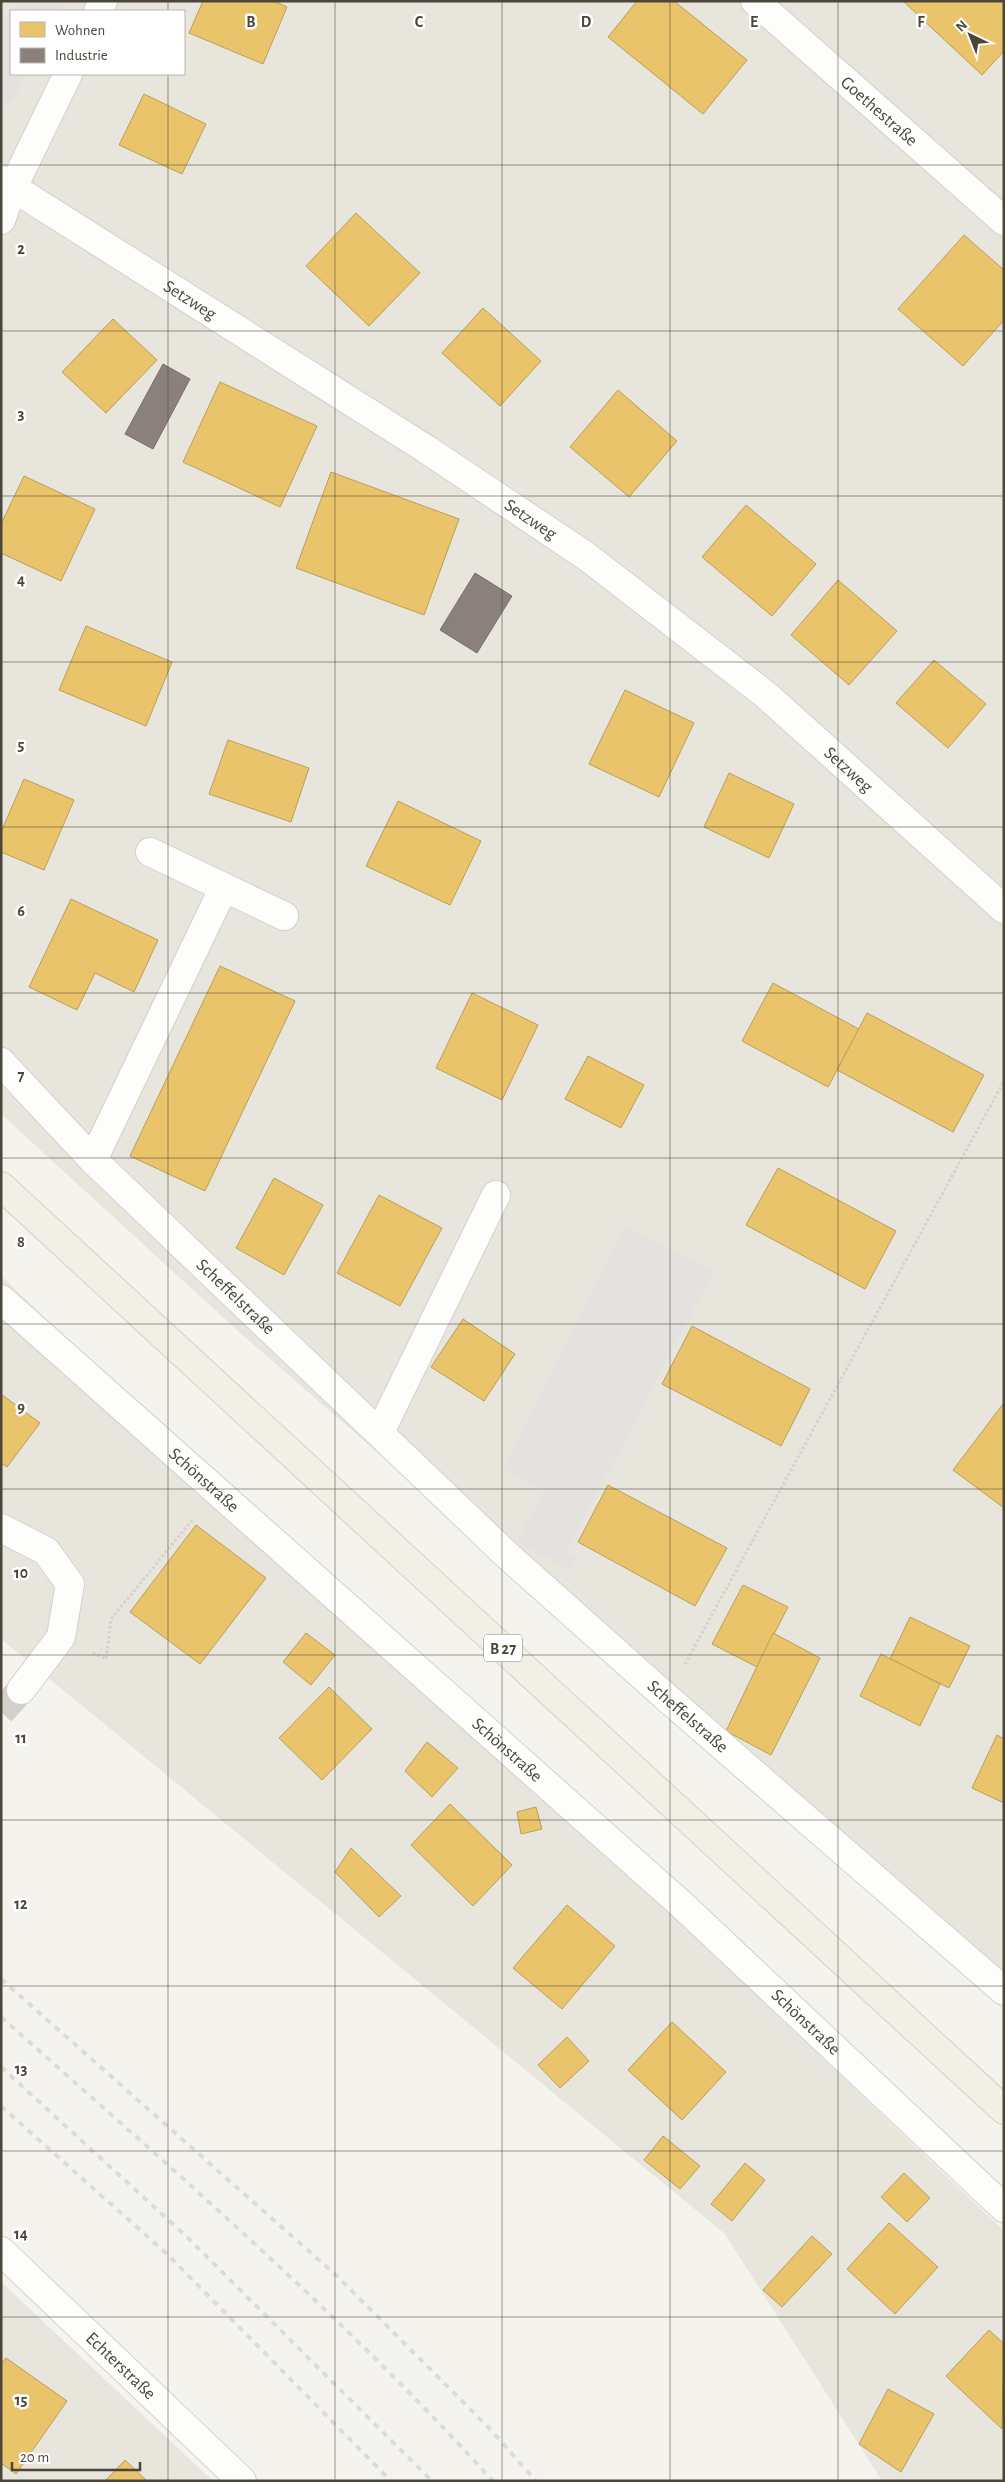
<svg xmlns="http://www.w3.org/2000/svg" width="1005" height="2482" font-family="'Alegreya Sans',sans-serif">
<style>
.residential{fill:#e7e5dc;fill-rule:evenodd}
.parking{fill:#e3e2de}
.homes{fill:#e9c46a;stroke:#ba9e5b}
.industry{fill:#8a817c;stroke:#776f68}
.lines{fill:none;stroke-linecap:round;stroke-linejoin:round}
.street-tunnel{stroke:#d2d0ca;stroke-width:28;stroke-dasharray:28 14;stroke-linecap:butt}
.street-casing{stroke:#d2d1cb;stroke-width:30}
.primary-casing{stroke:#d6d1bc;stroke-width:30}
.path{stroke:#d3d2cc;stroke-width:3;stroke-dasharray:2.5 2.5;stroke-linecap:butt}
.street{stroke:#fdfdfc;stroke-width:28}
.primary{stroke:#f2f0e6;stroke-width:28}
.rail{stroke:#dbdbda;stroke-width:4;stroke-dasharray:6 6;stroke-linecap:butt}
.grid{fill:none;stroke:#4b4639;stroke-width:1;stroke-opacity:0.55}
.labels{text-anchor:middle;stroke-width:5;stroke-linejoin:round;paint-order:stroke}
.shield{fill:#fff;stroke:#817e74;stroke-width:1}
.shield-label{font-size:16px;font-weight:bold;fill:#4b4639}
.street-label{font-size:18px;fill:#4b4639;stroke:#fff}
.grid-label{font-size:16px;text-anchor:middle;font-weight:bold;fill:#4b4639;stroke:#fff;stroke-width:5;stroke-linejoin:round;paint-order:stroke}
</style>
<rect width="100%" height="100%" fill="#f4f3ee"/>
<g class="residential">
<path d="M1,1h1003v1997l-765,-666 -238,-218zM11,11h173v63h-173z"/>
<polygon points="1,1276 1004,2231 1004,2481 882,2481 725,2234 1,1639"/>
<polygon points="1,2282 213,2481 1,2481"/>
</g>
<g class="parking">
<polygon points="16,1 67,1 62,11 11,11 11,74 27,74 13,100 1,106 1,21 16,6"/>
<polygon points="626,1226 713,1272 567,1551 577,1557 571,1570 517,1542 544,1490 503,1468"/>
</g>
<g class="homes">
<polygon points="203,1 274,1 287,7 263,64 189,33"/>
<polygon points="637,1 674,1 747,60 703,114 608,37"/>
<polygon points="903,1 1004,1 1004,51 982,75"/>
<polygon points="144,94 206,124 182,174 119,145"/>
<polygon points="356,213 420,273 369,326 306,266"/>
<polygon points="964,235 1004,270 1004,320 963,366 898,309"/>
<polygon points="483,308 541,361 500,406 442,353"/>
<polygon points="113,319 157,360 106,413 62,372"/>
<polygon points="220,382 317,426 280,507 183,462"/>
<polygon points="618,390 677,441 629,497 570,447"/>
<polygon points="331,472 459,519 424,615 296,568"/>
<polygon points="24,476 95,509 61,581 1,553 1,524"/>
<polygon points="746,505 816,564 772,616 702,557"/>
<polygon points="838,580 897,631 849,685 791,635"/>
<polygon points="86,626 172,662 146,726 59,690"/>
<polygon points="934,660 986,704 948,748 896,703"/>
<polygon points="625,690 694,723 659,797 589,764"/>
<polygon points="228,740 309,768 291,822 209,794"/>
<polygon points="729,773 794,804 769,858 704,827"/>
<polygon points="24,779 74,800 44,870 1,852 1,832"/>
<polygon points="398,801 481,841 450,905 366,866"/>
<polygon points="71,899 158,940 134,992 95,973 77,1010 29,987"/>
<polygon points="220,966 295,1001 205,1191 130,1156"/>
<polygon points="773,983 859,1029 828,1087 742,1041"/>
<polygon points="472,993 538,1025 502,1100 436,1068"/>
<polygon points="867,1013 984,1075 953,1132 837,1070"/>
<polygon points="588,1056 644,1085 621,1128 565,1099"/>
<polygon points="778,1168 896,1231 865,1289 746,1225"/>
<polygon points="274,1178 323,1205 284,1275 236,1248"/>
<polygon points="379,1195 442,1228 400,1306 337,1273"/>
<polygon points="463,1319 515,1354 484,1401 431,1367"/>
<polygon points="692,1326 810,1389 781,1446 662,1384"/>
<polygon points="1,1394 40,1423 7,1467 1,1463"/>
<polygon points="1003,1404 1004,1404 1004,1508 953,1470"/>
<polygon points="608,1485 727,1548 695,1606 578,1542"/>
<polygon points="196,1525 266,1578 200,1664 130,1612"/>
<polygon points="743,1585 788,1607 757,1667 712,1644"/>
<polygon points="910,1617 970,1646 949,1688 890,1659"/>
<polygon points="306,1633 335,1655 311,1685 283,1662"/>
<polygon points="773,1633 820,1658 771,1755 726,1731"/>
<polygon points="881,1654 940,1684 920,1726 860,1696"/>
<polygon points="329,1687 372,1729 322,1780 279,1738"/>
<polygon points="997,1735 1004,1739 1004,1803 972,1788"/>
<polygon points="427,1742 458,1768 432,1797 405,1771"/>
<polygon points="450,1804 512,1865 473,1906 411,1845"/>
<polygon points="536,1807 542,1829 521,1834 517,1812"/>
<polygon points="351,1848 401,1896 379,1917 335,1872"/>
<polygon points="567,1905 615,1946 562,2009 513,1968"/>
<polygon points="672,2022 726,2072 682,2120 628,2070"/>
<polygon points="567,2037 589,2061 560,2088 538,2065"/>
<polygon points="663,2136 700,2166 680,2189 644,2160"/>
<polygon points="745,2163 765,2180 732,2221 711,2204"/>
<polygon points="904,2173 930,2198 907,2222 881,2197"/>
<polygon points="889,2223 938,2267 895,2314 847,2269"/>
<polygon points="812,2236 832,2254 782,2307 763,2290"/>
<polygon points="989,2330 1004,2344 1002,2429 946,2376"/>
<polygon points="6,2358 67,2401 16,2474 1,2463 1,2364"/>
<polygon points="888,2389 934,2414 901,2472 859,2444"/>
<polygon points="125,2460 147,2481 105,2481"/>
</g>
<g class="industry">
<polygon points="163,364 190,379 153,449 125,434"/>
<polygon points="475,573 512,596 477,653 440,630"/>
</g>
<g class="lines">
<polyline class="street-tunnel" points="1,1712 21,1690"/>
<g class="street-casing">
<g id="street">
<path id="s1" d="M755,1l249,220"/>
<polyline points="98,11 103,1"/>
<path id="s2" d="M1,180l425,269 160,107 180,139 238,214"/>
<polyline points="1,220 13,187 68,74"/>
<polyline points="150,852 284,916"/>
<path id="s3" d="M1,1062l92,98 415,396 159,142 337,293"/>
<polyline points="93,1160 224,887"/>
<path id="s4" d="M1,1299l680,605 323,304"/>
<polyline points="380,1432 496,1195"/>
<polyline points="1,1528 46,1551 70,1584 61,1637 21,1690"/>
<path id="s5" d="M1,2251l241,230"/>
</g>
</g>
<g class="primary-casing">
<polyline id="primary" points="1,1186 1004,2110"/>
</g>
<g class="path">
<polyline points="93,1653 106,1659 111,1619 193,1519"/>
<polyline points="685,1664 1004,1081"/>
</g>
<use href="#street" class="street"/>
<use href="#primary" class="primary"/>
<g class="rail">
<polyline points="1,1979 337,2276 490,2429 536,2481"/>
<path d="M1,2017c169,150 340,297 492,464"/>
<polyline points="1,2067 187,2237 432,2481"/>
<polyline points="1,2106 168,2255 391,2481"/>
</g>
</g>
<path class="grid" d="M168,1v10M335,1v2480M502,1v2480M670,1v2480M838,1v2480M168,74v2407M1,165h1003M1,331h1003M1,496h1003M1,662h1003M1,827h1003M1,993h1003M1,1158h1003M1,1324h1003M1,1489h1003M1,1655h1003M1,1820h1003M1,1986h1003M1,2151h1003M1,2317h1003"/>
<g class="labels">
<rect class="shield" x="484" y="1634.5" width="38" height="27" rx="4"/>
<g class="shield-label">
<text x="503" y="1654">B 27</text>
</g>
<g class="street-label">
<text dy="6" stroke="none"><textPath href="#s1" startOffset="166">Goethestraße</textPath></text>
<text dy="6" stroke="none"><textPath href="#s2" startOffset="224">Setzweg</textPath></text>
<text dy="6" stroke="none"><textPath href="#s2" startOffset="629">Setzweg</textPath></text>
<text dy="6" stroke="none"><textPath href="#s2" startOffset="1034">Setzweg</textPath></text>
<text dy="6" stroke="none"><textPath href="#s3" startOffset="332">Scheffelstraße</textPath></text>
<text dy="6" stroke="none"><textPath href="#s4" startOffset="272">Schönstraße</textPath></text>
<text dy="6" stroke="none"><textPath href="#s3" startOffset="949">Scheffelstraße</textPath></text>
<text dy="6" stroke="none"><textPath href="#s4" startOffset="678">Schönstraße</textPath></text>
<text dy="6" stroke="none"><textPath href="#s4" startOffset="1082">Schönstraße</textPath></text>
<text dy="6" stroke="none"><textPath href="#s5" startOffset="166">Echterstraße</textPath></text>
</g>
</g>
<g class="grid-label">
<text x="251" y="27">B</text>
<text x="419" y="27">C</text>
<text x="586" y="27">D</text>
<text x="754" y="27">E</text>
<text x="921" y="27">F</text>
<text x="21" y="254">2</text>
<text x="21" y="419">3</text>
<text x="21" y="585">4</text>
<text x="21" y="750">5</text>
<text x="21" y="916">6</text>
<text x="21" y="1081">7</text>
<text x="21" y="1247">8</text>
<text x="21" y="1412">9</text>
<text x="21" y="1578">10</text>
<text x="21" y="1743">11</text>
<text x="21" y="1909">12</text>
<text x="21" y="2074">13</text>
<text x="21" y="2239">14</text>
<text x="21" y="2405">15</text>
</g>
<rect width="1005" height="2482" fill="none" stroke="#4b4639" stroke-width="5"/>
<rect x="10" y="10" width="175" height="65" fill="#ffffff" stroke="#b7b5b0"/>
<rect x="20" y="22" width="25" height="15" fill="#e9c46a" stroke="#b7b5b0"/>
<text x="55" y="35" font-size="15" fill="#4b4639">Wohnen</text>
<rect x="20" y="48" width="25" height="15" fill="#8a817c" stroke="#b7b5b0"/>
<text x="55" y="60" font-size="15" fill="#4b4639">Industrie</text>
<g transform="translate(970 35) rotate(317)" stroke="#ffffff" stroke-width="4" paint-order="stroke">
<path d="M0-4L9 19L0 12L-9 19Z" fill="#4b4639"/>
<text y="-8" font-size="14" font-weight="bold" text-anchor="middle" fill="#4b4639">N</text>
</g>
<path d="M12 2462v8h128v-8" fill="none" stroke="#4b4639" stroke-width="2.5"/>
<text x="20" y="2462" font-size="15" fill="#4b4639" stroke="#ffffff" stroke-width="4" paint-order="stroke">20 m</text>
</svg>
